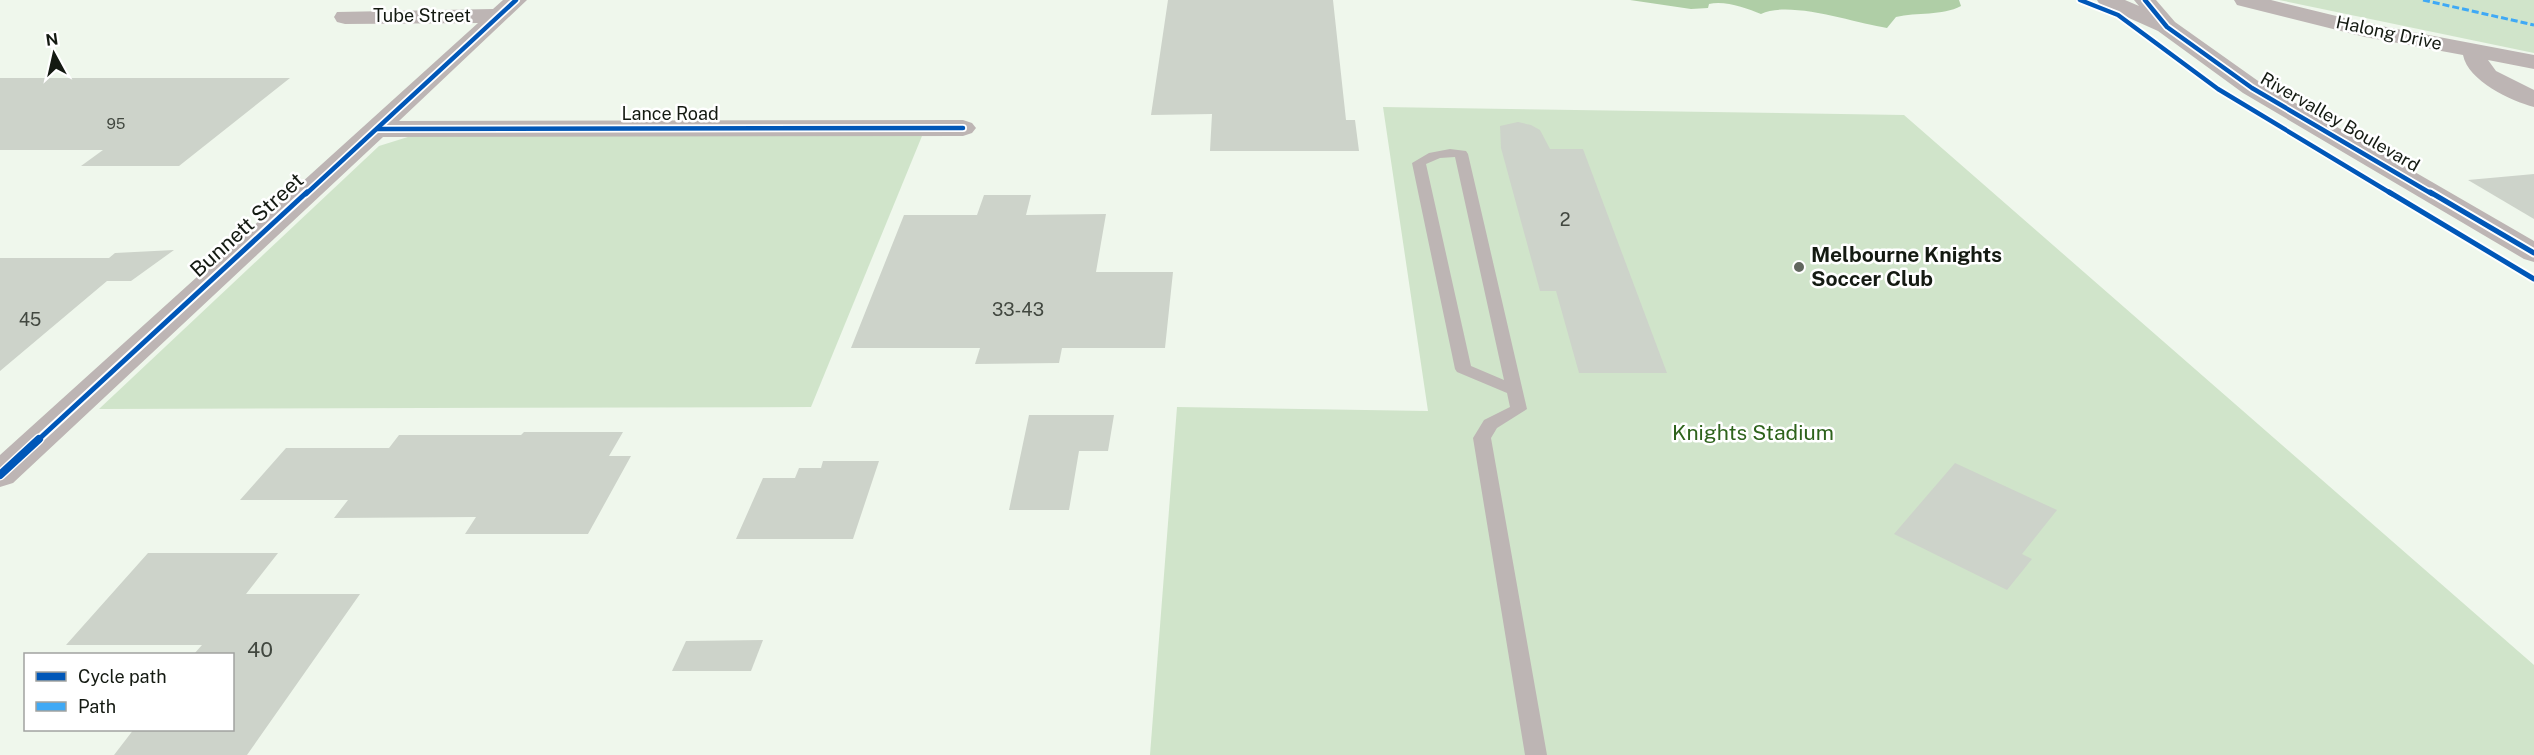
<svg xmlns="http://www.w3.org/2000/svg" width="2534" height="755" font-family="'Public Sans',sans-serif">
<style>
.green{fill:#d0e4ca}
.water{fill:#afcea6}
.building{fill:#cdd3ca}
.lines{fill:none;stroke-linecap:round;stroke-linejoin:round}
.service{fill:#bdb5b4;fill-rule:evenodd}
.minor{fill:#bdb5b4;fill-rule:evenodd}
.tertiary{fill:#bdb5b4;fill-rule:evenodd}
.quiet{stroke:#3fa9f5;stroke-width:3;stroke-dasharray:7 3;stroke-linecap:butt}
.cycleway-far2-casing{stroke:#fff;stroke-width:8}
.cycleway-far1-casing{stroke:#fff;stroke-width:9}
.cycleway-casing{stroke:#fff;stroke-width:11}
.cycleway-far2{stroke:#0057b8;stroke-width:4.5}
.cycleway-far1{stroke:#0057b8;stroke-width:5}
.cycleway{stroke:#0057b8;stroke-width:8}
.poi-dot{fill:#61675e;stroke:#fff;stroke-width:2}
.labels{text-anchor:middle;stroke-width:5;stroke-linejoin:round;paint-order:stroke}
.far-number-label{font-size:15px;fill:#424840}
.far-street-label{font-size:18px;fill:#141a12;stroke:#fff}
.number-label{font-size:18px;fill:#424840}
.street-label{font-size:21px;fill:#141a12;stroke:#fff}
.poi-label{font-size:21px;font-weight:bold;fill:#141a12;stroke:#fff;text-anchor:start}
.park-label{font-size:21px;fill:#2e631c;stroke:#fff}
.near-number-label{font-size:21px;fill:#424840}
</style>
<rect width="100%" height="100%" fill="#eff7ec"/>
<g class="green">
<polygon points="2279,0 2534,0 2534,53"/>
<polygon points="1383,107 1904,115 2534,665 2534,755 1150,755 1177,407 1428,411"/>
<polygon points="411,136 922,136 811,407 99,409 379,146"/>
</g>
<path class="water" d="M1630,0h329l2,6c-19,10 -44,6 -65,11l-9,11c-33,-5 -97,-28 -126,-14 -14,-6 -37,-14 -52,-10l-1,4 -17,1z"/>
<g class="building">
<polygon points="1168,0 1333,0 1346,120 1355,120 1359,151 1210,151 1212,114 1151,115"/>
<polygon points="0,78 290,78 179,166 81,166 103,150 0,150"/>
<polygon points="1518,122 1531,125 1540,130 1550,149 1583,149 1667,373 1579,373 1556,291 1540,291 1501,148 1500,126"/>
<polygon points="2534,174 2534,219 2468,180"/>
<polygon points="984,195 1031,195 1026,215 1106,214 1096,272 1173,272 1165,348 1062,348 1059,363 975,364 980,348 851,348 904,215 977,215"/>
<polygon points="174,250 131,281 107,281 0,371 0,258 109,258 115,253"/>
<polygon points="1029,415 1114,415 1108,451 1079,451 1069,510 1009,510"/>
<polygon points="524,432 623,432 609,456 631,456 588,534 465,534 476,517 334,518 348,500 240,500 286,448 389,448 399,435 521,435"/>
<polygon points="823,461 879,461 853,539 736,539 763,478 795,478 799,468 821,468"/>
<polygon points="1955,463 2057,510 2022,554 2032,559 2007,590 1894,534"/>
<polygon points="148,553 278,553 246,594 360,594 247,755 114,755 134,729 232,729 232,654 194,654 202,645 66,645"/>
<polygon points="763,640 751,671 672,671 686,641"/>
</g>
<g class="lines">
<path class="service" d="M1450,149l16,2 2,3 59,255 -30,19 -6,10 56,317h-22l-52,-317 11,-18 26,-13 -3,-14 -50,-21 -2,-3 -43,-206 17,-10zM1455,157l49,223 -33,-14 -45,-202 14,-6z"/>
<g class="minor">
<polygon points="503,0 527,0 399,121 963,120 972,123 976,128 972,133 963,136 383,137 13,483 0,487 0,455 478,23 345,24 337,22 334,17 337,12 493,9"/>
<path d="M2234,0h37l94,23 169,32v14l-46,-9 8,11 38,19v17c-23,-6 -66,-26 -71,-52l-98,-18 -128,-32z"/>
</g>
<polygon class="tertiary" points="2097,0 2125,0 2139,6 2134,0 2156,0 2175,22 2261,83 2534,241 2534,262 2524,259 2243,93 2158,31 2100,5"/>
<polyline class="quiet" points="2423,0 2534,25"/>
<g class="cycleway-far2-casing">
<g id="cycleway-far2">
<polyline points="2080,0 2118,15 2218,89 2392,194"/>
<polyline points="2145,0 2167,27 2252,88 2432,194"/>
<polyline points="377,129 963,128"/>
<polyline points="306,194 516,0"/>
</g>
</g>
<g class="cycleway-far1-casing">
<g id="cycleway-far1">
<polyline points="2389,192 2534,279"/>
<polyline points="2430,192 2534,253"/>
<polyline points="38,440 307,192"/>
</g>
</g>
<g class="cycleway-casing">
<polyline id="cycleway" points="0,475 39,439"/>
</g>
<use href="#cycleway-far2" class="cycleway-far2"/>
<use href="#cycleway-far1" class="cycleway-far1"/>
<use href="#cycleway" class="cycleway"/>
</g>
<circle class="poi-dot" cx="1799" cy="267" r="6"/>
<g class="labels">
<g class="far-number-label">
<text x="116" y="129">95</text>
</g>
<g class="far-street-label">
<text x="422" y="22">Tube Street</text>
<text transform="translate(2389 33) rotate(12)" y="6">Halong Drive</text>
<text x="670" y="120">Lance Road</text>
<text transform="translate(2340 122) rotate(30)" y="6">Rivervalley Boulevard</text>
</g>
<g class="number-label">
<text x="1565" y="226">2</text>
<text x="1018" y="316">33-43</text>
<text x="30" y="326">45</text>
</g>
<g class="street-label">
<text transform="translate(247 225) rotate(-42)" y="7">Bunnett Street</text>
</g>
<g class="poi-label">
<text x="1811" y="262">Melbourne Knights<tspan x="1811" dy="24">Soccer Club</tspan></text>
</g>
<g class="park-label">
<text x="1753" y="440">Knights Stadium</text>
</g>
<g class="near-number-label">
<text x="260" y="657">40</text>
</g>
</g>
<rect x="24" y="653" width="210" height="78" fill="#ffffff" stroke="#a1a3a0" stroke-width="1.5"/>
<rect x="36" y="672" width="30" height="9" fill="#0057b8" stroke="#a1a3a0" stroke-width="1.5"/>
<text x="78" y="683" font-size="18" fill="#141a12">Cycle path</text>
<rect x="36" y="702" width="30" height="9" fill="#3fa9f5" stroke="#a1a3a0" stroke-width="1.5"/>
<text x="78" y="713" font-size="18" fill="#141a12">Path</text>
<g transform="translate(54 54) rotate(352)" stroke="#ffffff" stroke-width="4.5" paint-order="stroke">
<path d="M0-4.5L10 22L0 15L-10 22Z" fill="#141a12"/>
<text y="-9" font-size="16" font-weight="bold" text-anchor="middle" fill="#141a12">N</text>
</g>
</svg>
